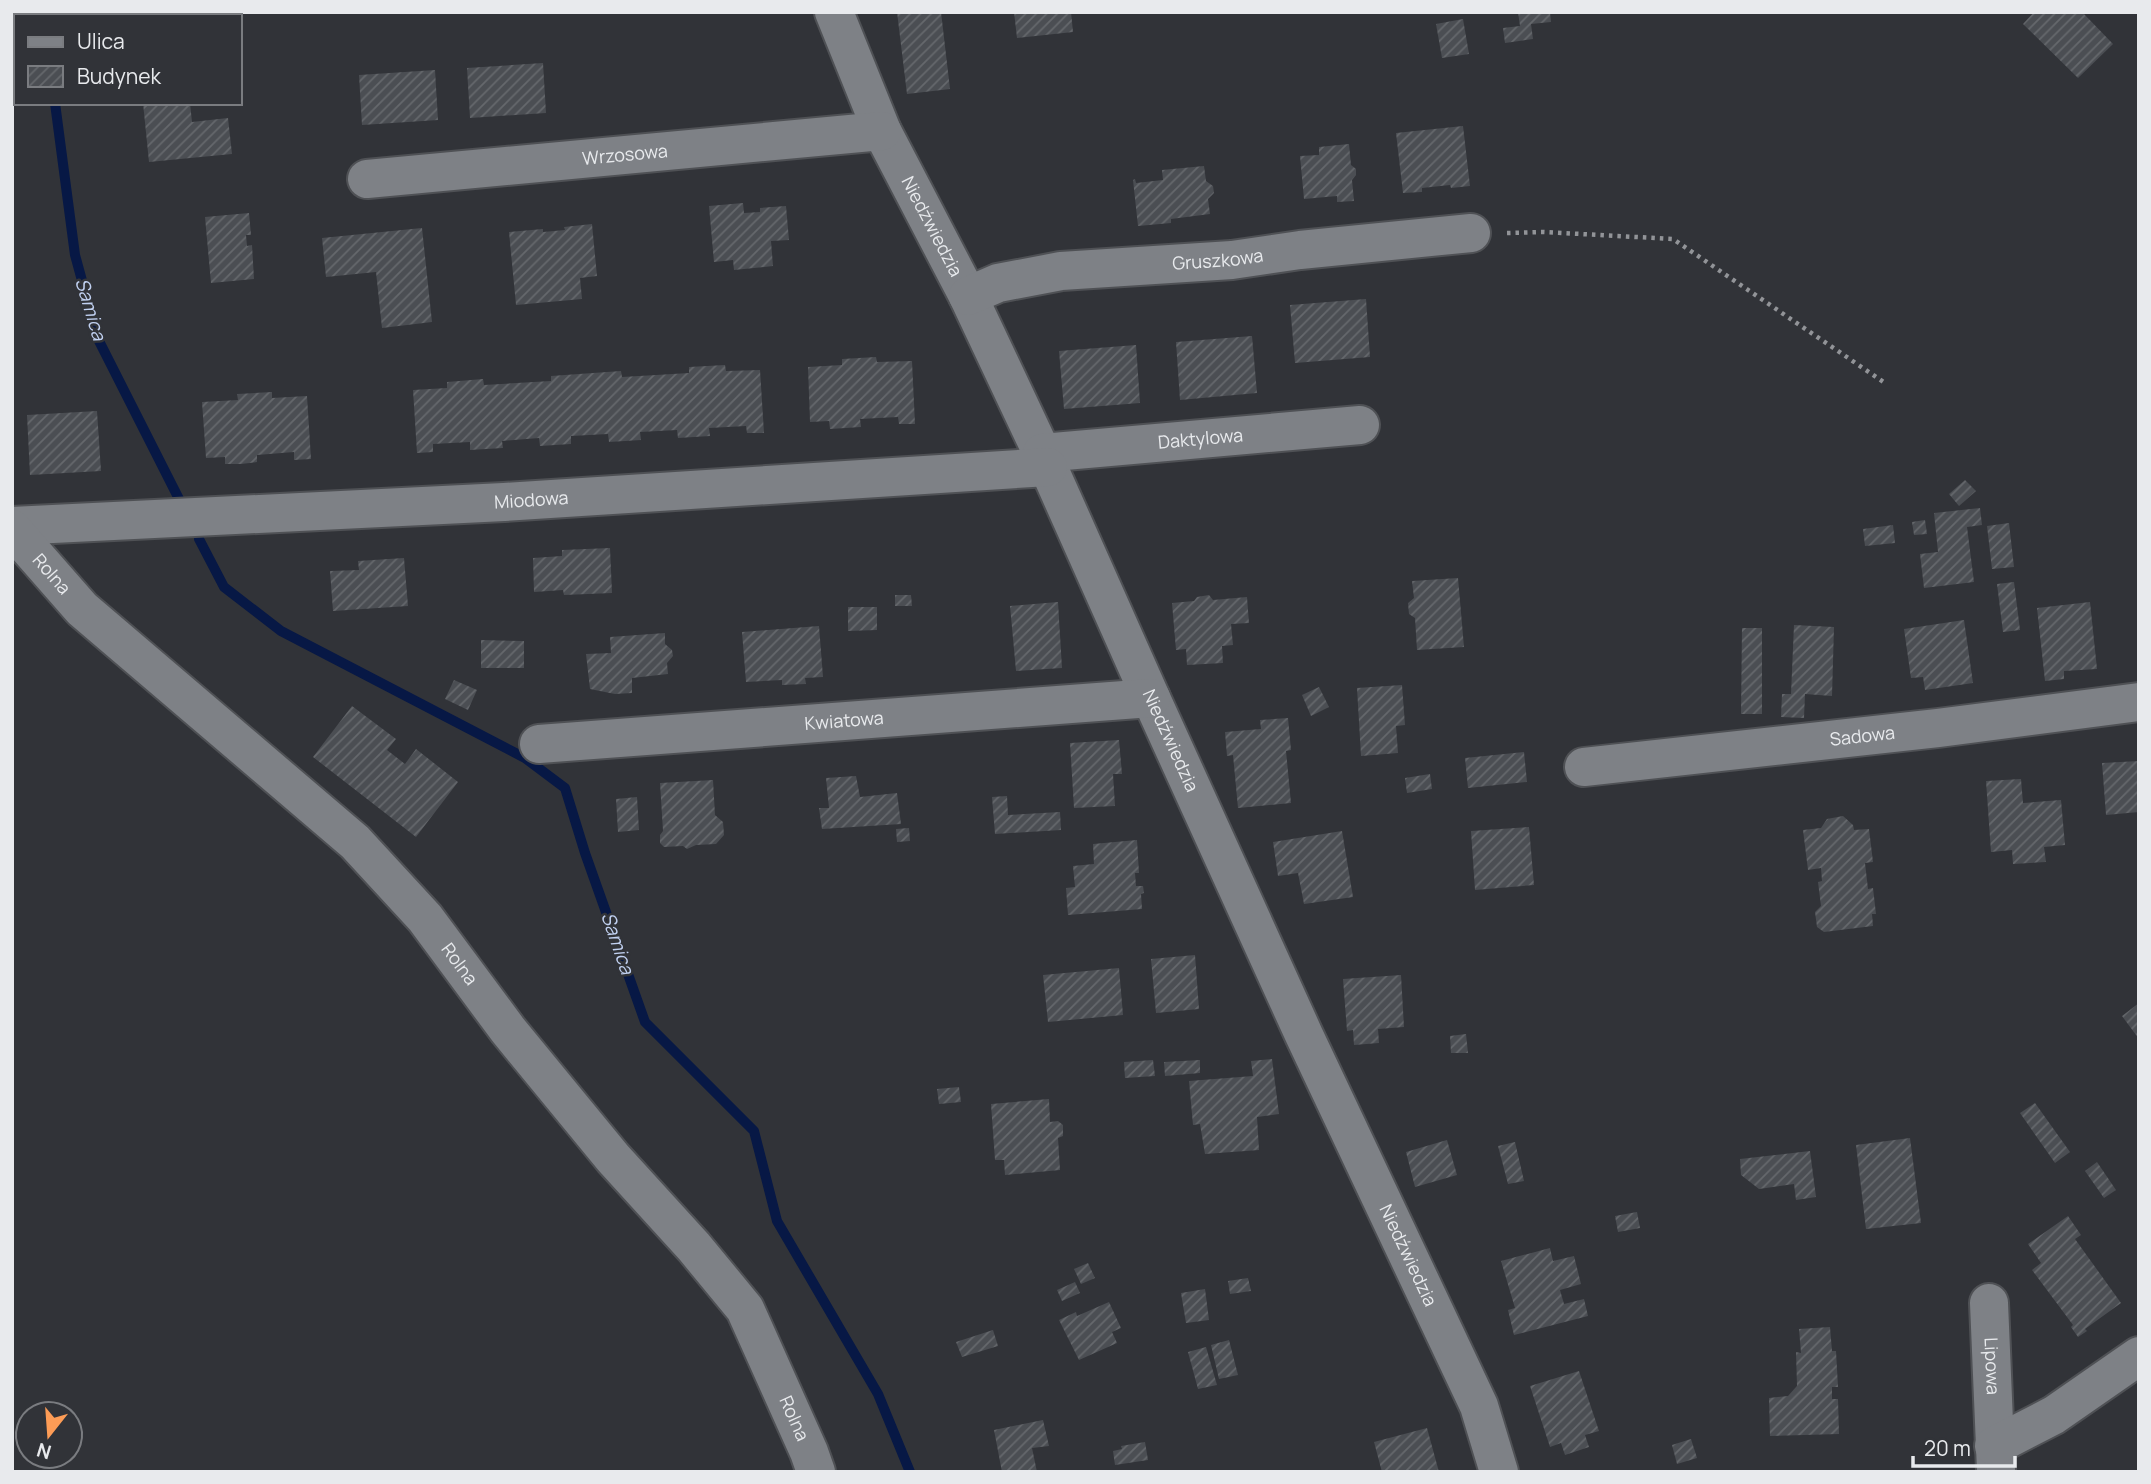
<svg xmlns="http://www.w3.org/2000/svg" width="2151" height="1484" font-family="Manrope,sans-serif">
<style>
.lines{fill:none;stroke-linecap:round;stroke-linejoin:round}
.stream{stroke:#071845;stroke-width:10}
.building{fill:url(#building-hatch)}
.street-casing{stroke:#4f5155;stroke-width:42}
.path{stroke:#929498;stroke-width:4.5;stroke-dasharray:3.5 5;stroke-linecap:butt}
.street{stroke:#7e8186;stroke-width:38}
.labels{text-anchor:middle;stroke-width:5;stroke-linejoin:round;paint-order:stroke}
.street-label{font-size:18px;fill:#e8eaed;stroke:#313338}
.water-label{font-size:19px;font-style:italic;fill:#c1d1f1;stroke:#313338}
</style>
<defs>
<pattern id="building-hatch" width="6" height="6" patternUnits="userSpaceOnUse" patternTransform="scale(1.75)"><rect width="6" height="6" fill="#4b4e53"/><path d="M-1 1l2-2M0 6l6-6M5 7l2-2" fill="none" stroke="#65686c"/></pattern>
</defs>
<rect width="100%" height="100%" fill="#313338"/>
<g class="lines">
<g class="stream">
<polyline points="40,12 40,16"/>
<polyline points="55,103 75,255 98,339 179,499"/>
<polyline points="199,539 224,587 281,631 525,758 565,788 585,853 645,1022 754,1131 777,1221 878,1394 910,1472"/>
</g>
</g>
<g class="building">
<polygon points="897,12 941,12 950,89 907,94"/>
<polygon points="1014,12 1071,12 1073,32 1017,38"/>
<polygon points="1518,12 1550,12 1551,22 1531,24 1533,39 1505,43 1503,28 1520,26"/>
<polygon points="2034,12 2082,12 2113,44 2078,78 2023,24"/>
<polygon points="1463,19 1469,54 1442,58 1436,24"/>
<polygon points="543,63 546,113 470,118 467,68"/>
<polygon points="435,70 438,120 362,125 359,75"/>
<polygon points="143,103 190,103 192,122 228,118 232,154 149,162"/>
<polygon points="1463,126 1470,186 1451,188 1450,185 1422,188 1422,192 1403,193 1396,133"/>
<polygon points="1349,144 1351,165 1356,169 1356,175 1352,180 1354,201 1337,202 1337,196 1304,199 1300,156 1319,155 1319,147"/>
<polygon points="1204,166 1206,181 1213,186 1214,193 1208,199 1210,214 1171,219 1171,223 1138,226 1133,180 1135,179 1136,183 1163,180 1162,170"/>
<polygon points="743,203 744,213 760,212 760,208 786,206 789,240 771,241 773,266 734,270 733,260 714,262 709,206"/>
<polygon points="249,213 251,235 246,235 247,246 252,245 254,279 211,283 205,217"/>
<polygon points="592,224 597,276 580,278 582,299 516,305 509,232 543,229 543,232 565,230 564,227"/>
<polygon points="422,228 432,322 382,328 376,272 326,277 322,238"/>
<polygon points="1366,299 1370,357 1295,363 1290,305"/>
<polygon points="1252,336 1257,393 1180,400 1176,342"/>
<polygon points="1136,345 1140,403 1064,409 1059,351"/>
<polygon points="876,357 877,362 912,361 915,424 899,424 898,417 860,419 861,427 830,429 829,421 810,422 808,367 842,365 842,359"/>
<polygon points="725,365 726,371 760,370 764,433 747,433 746,426 728,427 709,428 710,436 678,438 677,430 640,432 641,440 609,442 608,434 571,436 571,444 555,445 540,446 539,438 502,441 503,448 470,450 470,442 433,444 433,452 417,453 413,390 447,388 447,382 483,379 484,385 551,381 551,376 621,371 622,377 656,375 689,373 689,367"/>
<polygon points="272,392 272,398 307,396 311,459 294,460 294,452 257,455 257,462 241,464 225,464 225,457 206,458 202,402 238,400 237,394"/>
<polygon points="97,411 101,471 30,475 27,415"/>
<polygon points="1965,480 1976,491 1959,506 1949,494"/>
<polygon points="1980,508 1982,525 1967,527 1974,582 1924,588 1920,554 1938,552 1934,513"/>
<polygon points="1925,520 1927,534 1914,535 1912,522"/>
<polygon points="2009,523 2014,567 1992,569 1987,526"/>
<polygon points="1893,525 1895,543 1865,546 1863,529"/>
<polygon points="610,548 612,593 564,595 563,590 534,592 533,558 562,556 562,550"/>
<polygon points="404,558 408,606 333,611 330,571 359,570 358,561"/>
<polygon points="1458,578 1464,647 1417,650 1415,618 1409,614 1408,603 1414,598 1412,581"/>
<polygon points="2014,582 2020,630 2003,632 1997,584"/>
<polygon points="895,595 911,595 912,606 895,606"/>
<polygon points="1209,595 1213,600 1247,597 1249,623 1231,624 1233,645 1222,646 1223,663 1187,665 1186,649 1176,650 1172,603 1194,601 1197,597"/>
<polygon points="1058,602 1062,668 1016,671 1010,606"/>
<polygon points="2090,602 2097,669 2064,671 2064,679 2045,681 2037,608"/>
<polygon points="848,607 877,607 877,630 848,631"/>
<polygon points="1964,620 1973,683 1925,690 1923,677 1911,678 1904,629"/>
<polygon points="1794,625 1834,627 1832,696 1805,694 1804,718 1781,717 1782,694 1791,694"/>
<polygon points="819,626 823,677 805,678 806,684 782,685 782,680 746,682 742,632"/>
<polygon points="1742,628 1762,628 1762,714 1741,714"/>
<polygon points="665,633 665,644 672,650 673,656 667,663 668,674 632,678 632,693 615,694 590,689 586,654 611,653 610,637"/>
<polygon points="481,640 524,641 524,668 481,668"/>
<polygon points="454,680 477,690 468,710 445,699"/>
<polygon points="1402,685 1405,725 1396,726 1398,753 1361,756 1357,688"/>
<polygon points="1319,687 1329,707 1311,716 1302,695"/>
<polygon points="352,706 396,739 387,750 405,764 416,749 458,782 416,837 313,757"/>
<polygon points="1288,718 1291,750 1286,751 1291,803 1238,808 1233,755 1227,756 1225,732 1261,729 1260,720"/>
<polygon points="1119,740 1122,774 1113,774 1115,806 1074,808 1070,743"/>
<polygon points="1524,752 1527,782 1468,788 1465,758"/>
<polygon points="2139,761 2139,812 2106,815 2102,763"/>
<polygon points="1430,774 1432,789 1407,793 1405,778"/>
<polygon points="856,776 860,797 897,793 901,824 822,829 819,808 829,808 826,778"/>
<polygon points="2021,779 2023,803 2061,800 2065,845 2044,847 2046,862 2013,864 2012,850 1991,852 1986,781"/>
<polygon points="713,780 715,815 723,822 724,835 716,844 696,845 687,849 683,846 664,847 660,843 660,835 663,831 660,783"/>
<polygon points="1007,796 1008,815 1060,812 1061,830 995,834 992,797"/>
<polygon points="637,797 639,830 618,832 616,799"/>
<polygon points="1843,816 1853,825 1854,830 1869,829 1873,862 1865,863 1868,889 1873,888 1876,914 1872,914 1873,926 1824,932 1817,927 1815,912 1821,906 1818,882 1822,881 1821,868 1808,870 1803,830 1821,828 1827,819"/>
<polygon points="1529,827 1534,885 1475,890 1471,831"/>
<polygon points="909,828 910,841 897,842 896,829"/>
<polygon points="1342,831 1353,897 1304,904 1298,873 1278,876 1273,842"/>
<polygon points="1137,840 1139,873 1135,873 1136,886 1143,886 1144,893 1141,894 1142,909 1068,915 1066,888 1075,887 1073,866 1094,864 1093,844"/>
<polygon points="1195,955 1199,1009 1156,1013 1151,959"/>
<polygon points="1119,968 1123,1015 1048,1022 1043,975"/>
<polygon points="1401,975 1404,1027 1378,1029 1379,1043 1354,1045 1353,1030 1347,1031 1343,979"/>
<polygon points="2139,1003 2139,1039 2122,1016"/>
<polygon points="1466,1034 1468,1053 1451,1053 1450,1036"/>
<polygon points="1272,1059 1279,1114 1257,1117 1259,1150 1205,1154 1200,1124 1193,1125 1189,1081 1253,1076 1251,1061"/>
<polygon points="1153,1060 1155,1076 1125,1078 1124,1062"/>
<polygon points="1200,1060 1200,1073 1165,1076 1164,1062"/>
<polygon points="959,1087 961,1102 939,1104 937,1089"/>
<polygon points="1049,1099 1050,1122 1058,1121 1063,1125 1063,1136 1058,1138 1060,1170 1005,1175 1004,1160 995,1160 991,1104"/>
<polygon points="2035,1103 2070,1152 2055,1163 2020,1113"/>
<polygon points="1910,1138 1921,1223 1866,1229 1856,1145"/>
<polygon points="1447,1140 1457,1175 1415,1187 1406,1152"/>
<polygon points="1515,1142 1524,1181 1508,1184 1498,1146"/>
<polygon points="1810,1151 1816,1197 1796,1200 1794,1184 1759,1189 1741,1175 1740,1159"/>
<polygon points="2097,1162 2116,1190 2104,1198 2085,1171"/>
<polygon points="1637,1212 1640,1228 1618,1232 1615,1216"/>
<polygon points="2068,1216 2081,1235 2075,1239 2121,1303 2085,1329 2087,1331 2078,1337 2071,1327 2073,1325 2032,1270 2041,1263 2028,1244"/>
<polygon points="1550,1248 1553,1261 1574,1256 1581,1284 1560,1290 1564,1304 1584,1299 1588,1316 1514,1335 1508,1310 1515,1308 1501,1261"/>
<polygon points="1088,1263 1095,1278 1081,1284 1074,1269"/>
<polygon points="1248,1278 1251,1291 1230,1294 1228,1281"/>
<polygon points="1075,1282 1080,1293 1062,1301 1057,1290"/>
<polygon points="1205,1289 1209,1320 1186,1323 1181,1293"/>
<polygon points="1109,1302 1121,1328 1112,1332 1117,1343 1079,1360 1059,1320 1076,1312 1077,1316"/>
<polygon points="1830,1327 1832,1351 1836,1351 1838,1387 1832,1387 1832,1399 1838,1399 1839,1434 1770,1436 1769,1398 1788,1396 1797,1386 1796,1352 1801,1353 1799,1329"/>
<polygon points="993,1330 998,1346 962,1357 956,1342"/>
<polygon points="1229,1340 1238,1375 1219,1379 1211,1345"/>
<polygon points="1206,1347 1217,1385 1198,1389 1188,1352"/>
<polygon points="1579,1371 1599,1431 1585,1435 1589,1447 1565,1455 1561,1443 1550,1447 1530,1386"/>
<polygon points="1043,1420 1049,1446 1032,1448 1037,1472 1002,1472 994,1430"/>
<polygon points="1427,1428 1439,1472 1382,1472 1374,1442"/>
<polygon points="1691,1439 1697,1458 1677,1464 1672,1445"/>
<polygon points="1145,1442 1148,1460 1115,1465 1113,1451 1122,1449 1121,1446"/>
</g>
<g class="lines">
<g class="street-casing">
<g id="street">
<path id="s1" d="M834,12l48,119 86,165 74,157 109,245 153,337 175,371 20,66"/>
<path id="s2" d="M367,179l515,-48"/>
<path id="s3" d="M968,296l30,-13 63,-12 171,-11 68,-10 171,-17"/>
<path id="s4" d="M1042,453l318,-28"/>
<path id="s5" d="M12,526l492,-24 544,-35"/>
<path id="s6" d="M12,529l70,80 273,233 70,76 83,112 105,128 81,89 51,62 64,143 7,20"/>
<path id="s7" d="M539,744l612,-46"/>
<path id="s8" d="M1584,767l354,-39 201,-26"/>
<path id="s9" d="M1989,1303l7,167"/>
<polyline points="1994,1446 2054,1415 2139,1356"/>
</g>
</g>
<polyline class="path" points="1507,233 1544,232 1673,239 1885,383"/>
<use href="#street" class="street"/>
</g>
<g class="labels">
<g class="street-label">
<text dy="6" stroke="none"><textPath href="#s2" startOffset="259">Wrzosowa</textPath></text>
<text dy="6" stroke="none"><textPath href="#s1" startOffset="236">Niedźwiedzia</textPath></text>
<text dy="6" stroke="none"><textPath href="#s3" startOffset="254">Gruszkowa</textPath></text>
<text dy="6" stroke="none"><textPath href="#s4" startOffset="159">Daktylowa</textPath></text>
<text dy="6" stroke="none"><textPath href="#s5" startOffset="520">Miodowa</textPath></text>
<text dy="6" stroke="none"><textPath href="#s6" startOffset="60">Rolna</textPath></text>
<text dy="6" stroke="none"><textPath href="#s7" startOffset="306">Kwiatowa</textPath></text>
<text dy="6" stroke="none"><textPath href="#s8" startOffset="280">Sadowa</textPath></text>
<text dy="6" stroke="none"><textPath href="#s1" startOffset="803">Niedźwiedzia</textPath></text>
<text dy="6" stroke="none"><textPath href="#s6" startOffset="626">Rolna</textPath></text>
<text dy="6" stroke="none"><textPath href="#s1" startOffset="1370">Niedźwiedzia</textPath></text>
<text dy="6" stroke="none"><textPath href="#s9" startOffset="63">Lipowa</textPath></text>
<text dy="6" stroke="none"><textPath href="#s6" startOffset="1194">Rolna</textPath></text>
</g>
<g class="water-label">
<text transform="translate(91 309) rotate(73)" y="7">Samica</text>
<text transform="translate(618 943) rotate(71)" y="7">Samica</text>
</g>
</g>
<rect width="2151" height="1484" fill="none" stroke="#e8eaed" stroke-width="28"/>
<rect x="14" y="14" width="228" height="91" fill="#313338" stroke="#7a7c80" stroke-width="2"/>
<rect x="28" y="37" width="35" height="10" fill="#7e8186" stroke="#7a7c80" stroke-width="2"/>
<text x="77" y="49" font-size="21" fill="#e8eaed">Ulica</text>
<rect x="28" y="66" width="35" height="21" fill="url(#building-hatch)" stroke="#7a7c80" stroke-width="2"/>
<text x="77" y="84" font-size="21" fill="#e8eaed">Budynek</text>
<g transform="translate(49 1435) rotate(197)"><circle r="33" fill="#313338" stroke="#7a7c80" stroke-width="2"/>
<path d="M0-5L12 26L0 18L-12 26Z" fill="#fd9c56"/>
<text y="-10" font-size="19" font-weight="bold" text-anchor="middle" fill="#e8eaed">N</text>
</g>
<path d="M1913 1456v10h102v-10" fill="none" stroke="#e8eaed" stroke-width="3.5"/>
<text x="1924" y="1456" font-size="21" fill="#e8eaed" stroke="#313338" stroke-width="5" paint-order="stroke">20 m</text>
</svg>
